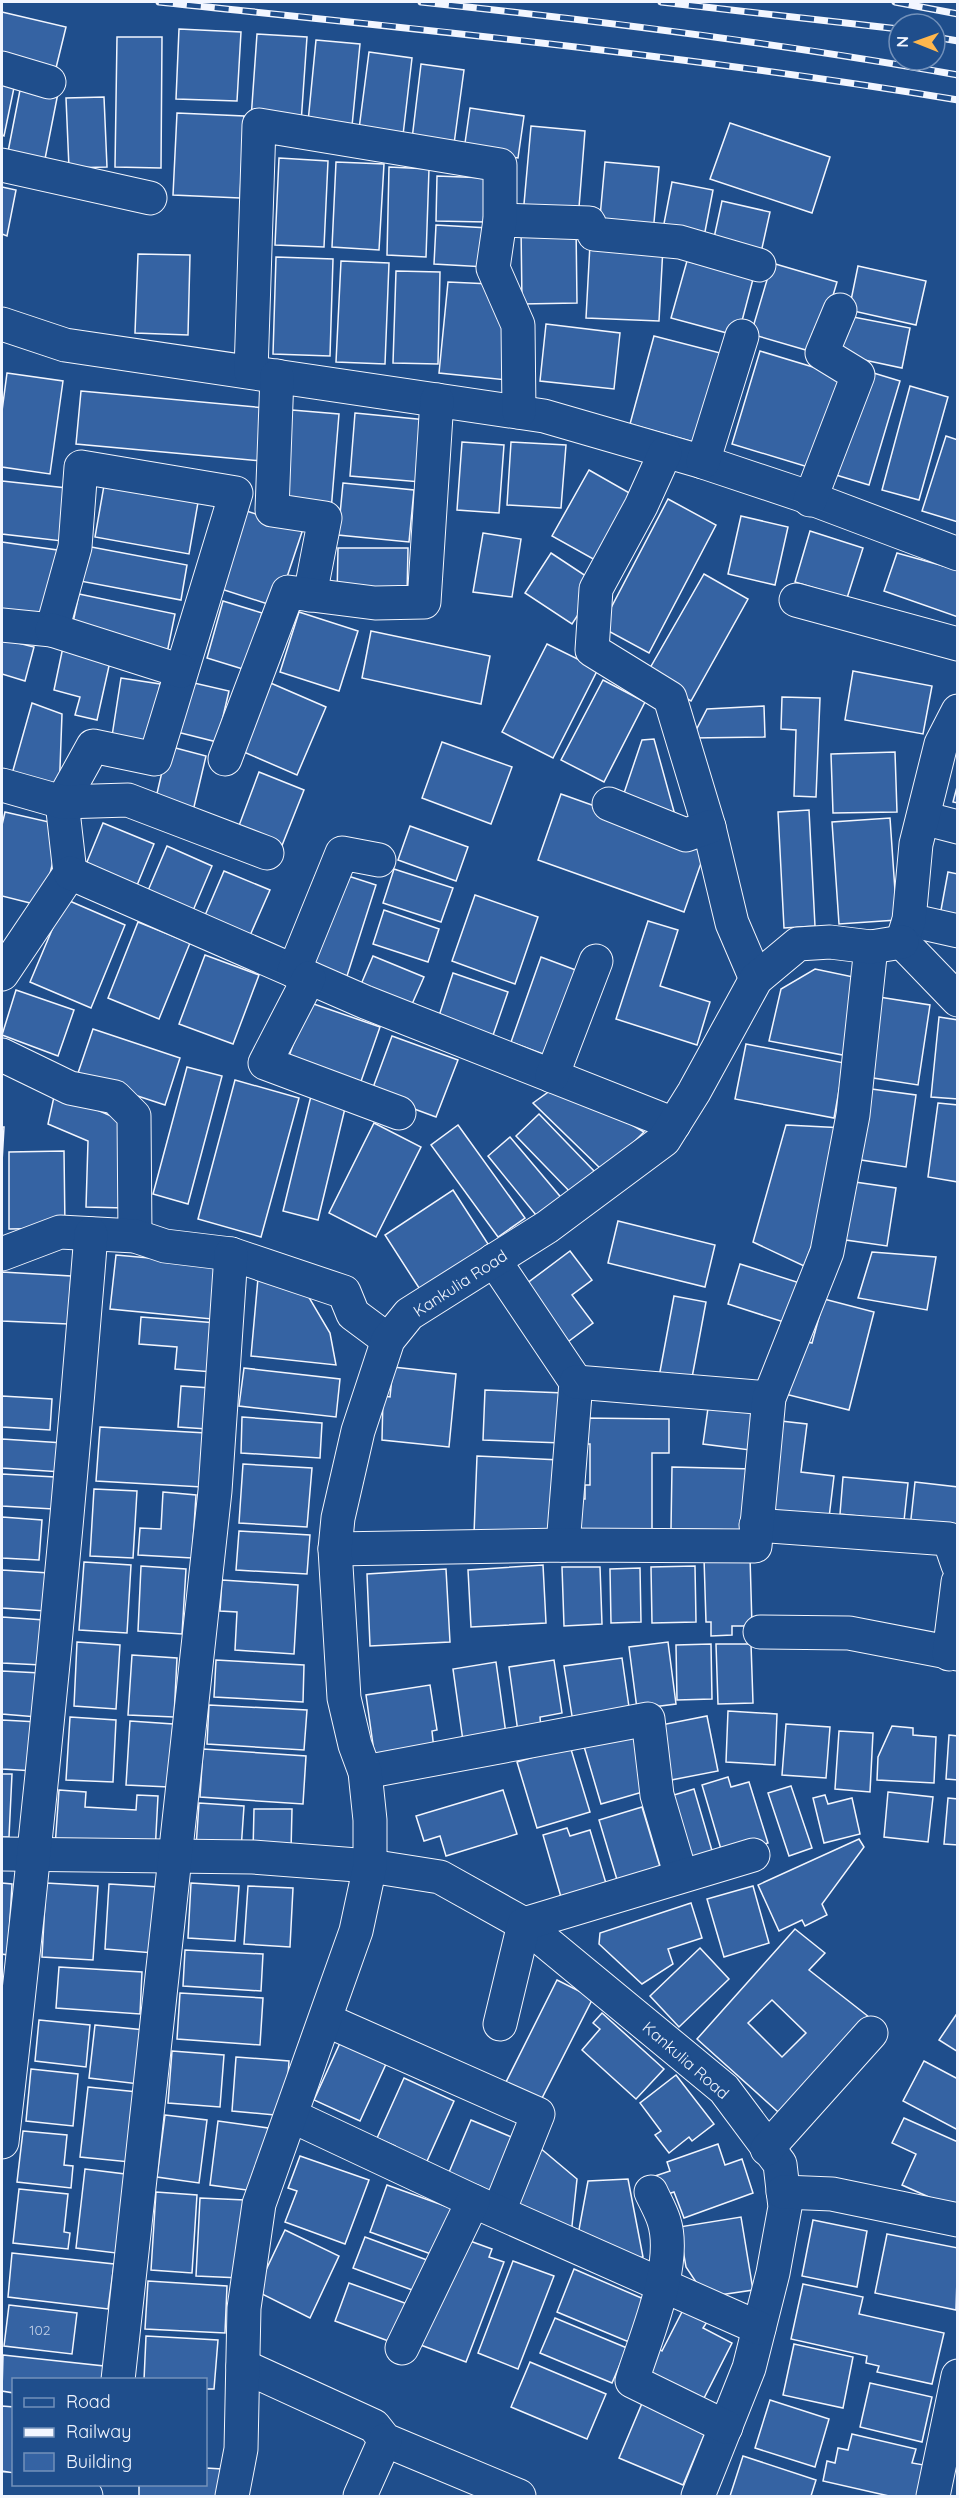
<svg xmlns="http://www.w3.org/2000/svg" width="959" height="2498" font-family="Quicksand,sans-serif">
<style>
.building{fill:#3563a3;stroke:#f2f6ff;stroke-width:1.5;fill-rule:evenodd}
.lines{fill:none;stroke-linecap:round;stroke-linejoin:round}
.street-casing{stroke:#f2f6ff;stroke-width:35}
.street{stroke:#1f4e8c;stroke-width:33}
.rail-casing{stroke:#f2f6ff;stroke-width:7}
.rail{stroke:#1f4e8c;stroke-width:4.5;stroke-dasharray:14;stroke-linecap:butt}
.labels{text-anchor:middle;stroke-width:4.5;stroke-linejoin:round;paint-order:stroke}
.number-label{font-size:14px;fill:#c3d1e8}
.street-label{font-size:16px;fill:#f2f6ff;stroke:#1f4e8c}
</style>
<rect width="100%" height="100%" fill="#1f4e8c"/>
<g class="building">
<polygon points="2,12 66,27 55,72 2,60"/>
<polygon points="179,29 241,32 237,101 176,99"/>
<polygon points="257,34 307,37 301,123 251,119"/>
<polygon points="117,37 162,37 161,168 115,167"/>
<polygon points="316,40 360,44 352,126 308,122"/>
<polygon points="369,52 412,58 403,135 359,129"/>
<polygon points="421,64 464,70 454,144 412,139"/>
<polygon points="2,75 16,78 4,136 2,135"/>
<polygon points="21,85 58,93 43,169 6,162"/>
<polygon points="104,97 107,167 69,168 66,98"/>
<polygon points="470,108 524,116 518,158 464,150"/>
<polygon points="177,113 244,116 240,198 173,195"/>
<polygon points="730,123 830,157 812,213 710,179"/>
<polygon points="531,126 585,131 578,220 523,215"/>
<polygon points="279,158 328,161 324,247 275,245"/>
<polygon points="336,162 384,164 379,250 332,247"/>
<polygon points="605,162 659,167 653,233 599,228"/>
<polygon points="389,167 429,169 426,257 387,255"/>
<polygon points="437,176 487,178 486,222 436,221"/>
<polygon points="672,182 713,190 703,242 662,234"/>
<polygon points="2,187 16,190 7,236 2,234"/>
<polygon points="722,201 770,212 760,257 712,247"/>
<polygon points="436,225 489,228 486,267 434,264"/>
<polygon points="576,225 577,303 522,304 521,226"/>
<polygon points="590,244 663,247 659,321 586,318"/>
<polygon points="138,254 190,255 188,335 135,333"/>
<polygon points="276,257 333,259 330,356 273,354"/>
<polygon points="341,261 389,263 385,364 336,362"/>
<polygon points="687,261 753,279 738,336 671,318"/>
<polygon points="772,263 837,282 816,353 751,334"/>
<polygon points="858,266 926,281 916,325 849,310"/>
<polygon points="396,271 440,272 438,364 393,363"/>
<polygon points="448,282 491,284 511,324 507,380 439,373"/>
<polygon points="843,315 910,328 902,368 836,354"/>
<polygon points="546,324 620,333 614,389 540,381"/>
<polygon points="654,336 728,355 704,445 630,424"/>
<polygon points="760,351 846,377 818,470 732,444"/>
<polygon points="867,371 900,381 869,485 836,475"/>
<polygon points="7,373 63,381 50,474 2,467 2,411"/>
<polygon points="910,386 948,397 919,500 882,490"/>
<polygon points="81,391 266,408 261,461 76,444"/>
<polygon points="292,410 339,414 331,511 284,508"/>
<polygon points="355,413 427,420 421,482 350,476"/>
<polygon points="946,436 958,440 958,522 922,511"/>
<polygon points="462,442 504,445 499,513 457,510"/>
<polygon points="511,442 566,445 561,508 507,505"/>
<polygon points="589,470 640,499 604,565 552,536"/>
<polygon points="106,474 200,491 189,554 95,537"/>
<polygon points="2,481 67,488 62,541 2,534"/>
<polygon points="343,483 414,490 409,542 338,535"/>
<polygon points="668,499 716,525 649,653 601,627"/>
<polygon points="240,509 303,529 277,607 215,587"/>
<polygon points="741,516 788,527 775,585 728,574"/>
<polygon points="810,531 863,548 847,598 795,582"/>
<polygon points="483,533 521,539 512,597 473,592"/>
<polygon points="2,542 57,550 47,618 2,611"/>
<polygon points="86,546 187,565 181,600 80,581"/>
<polygon points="338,548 408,548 407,596 337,596"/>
<polygon points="551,553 598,584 572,624 525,593"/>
<polygon points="897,553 958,570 958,617 884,591"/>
<polygon points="704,574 748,599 691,701 646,675"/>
<polygon points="79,594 175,614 167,653 71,632"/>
<polygon points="223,601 262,613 246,670 207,658"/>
<polygon points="299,612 358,631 339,691 280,672"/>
<polygon points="371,631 490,656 481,704 362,678"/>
<polygon points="2,639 34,647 25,681 2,674"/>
<polygon points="547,644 598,669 553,758 502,732"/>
<polygon points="63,647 111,657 97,720 75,715 80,697 54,690"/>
<polygon points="853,671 932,686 923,734 845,720"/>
<polygon points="121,678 160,684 151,742 112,736"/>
<polygon points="181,680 229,691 217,742 169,730"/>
<polygon points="603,680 645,702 604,782 561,760"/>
<polygon points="266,681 326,707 297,775 237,749"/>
<polygon points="782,697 820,698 816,797 794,796 796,730 781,729"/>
<polygon points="32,703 62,714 59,795 10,781"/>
<polygon points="764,706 765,737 692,738 707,709"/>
<polygon points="654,739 678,826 620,805 642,740"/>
<polygon points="442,742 512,767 491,824 422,798"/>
<polygon points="168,746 206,756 193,811 155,802"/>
<polygon points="895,752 897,812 833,813 831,754"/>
<polygon points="259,772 304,790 281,848 237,831"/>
<polygon points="958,783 958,803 953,802"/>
<polygon points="561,794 707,846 684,912 538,860"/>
<polygon points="809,810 815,926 784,928 778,812"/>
<polygon points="5,812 62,825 42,906 2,896 2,825"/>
<polygon points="890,818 897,920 839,924 832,822"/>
<polygon points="103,823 154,844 133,895 82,874"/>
<polygon points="410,826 468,847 456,881 398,860"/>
<polygon points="167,846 212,866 189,920 144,900"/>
<polygon points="394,869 453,888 441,922 383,903"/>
<polygon points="224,871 270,890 248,940 203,920"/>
<polygon points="948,872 958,874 958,925 939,921"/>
<polygon points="342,874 376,885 347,976 313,964"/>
<polygon points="475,895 538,917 515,984 452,961"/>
<polygon points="65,899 125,925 91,1008 30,982"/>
<polygon points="384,910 439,929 428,962 373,944"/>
<polygon points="648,921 678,930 660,986 710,1002 697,1045 616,1019"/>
<polygon points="138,922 190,943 159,1019 108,998"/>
<polygon points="205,955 259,975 233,1044 179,1024"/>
<polygon points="373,956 424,977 409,1011 359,989"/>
<polygon points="541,957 581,972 551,1057 511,1042"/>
<polygon points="815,969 863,979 848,1056 769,1041 781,989"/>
<polygon points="453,973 508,992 491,1041 437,1022"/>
<polygon points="16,990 74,1010 58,1056 2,1035"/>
<polygon points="879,997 930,1005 918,1085 867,1077"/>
<polygon points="308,1002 380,1027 359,1087 287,1062"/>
<polygon points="939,1017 958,1020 958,1099 931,1097"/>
<polygon points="93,1029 180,1058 165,1105 77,1076"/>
<polygon points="392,1036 458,1060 436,1117 371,1093"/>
<polygon points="746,1044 844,1063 834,1118 735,1099"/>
<polygon points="187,1067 222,1076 188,1204 153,1194"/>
<polygon points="235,1080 299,1098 261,1237 198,1219"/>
<polygon points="561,1083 644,1132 604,1172 533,1103"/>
<polygon points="864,1088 916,1095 906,1167 855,1159"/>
<polygon points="55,1092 123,1121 125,1208 86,1207 88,1141 48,1124"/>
<polygon points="311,1096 346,1104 318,1220 283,1211"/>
<polygon points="938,1103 958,1105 958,1182 928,1177"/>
<polygon points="539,1114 596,1173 574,1196 516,1136"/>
<polygon points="374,1123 421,1147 376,1237 329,1213"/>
<polygon points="458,1125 525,1218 498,1237 431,1145"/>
<polygon points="786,1125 845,1128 830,1198 804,1266 753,1242"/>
<polygon points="2,1127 4,1127 2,1162"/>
<polygon points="510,1137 564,1201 540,1220 488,1156"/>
<polygon points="64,1151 65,1228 9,1229 9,1152"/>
<polygon points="848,1181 896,1188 887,1246 839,1239"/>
<polygon points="453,1190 490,1247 421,1291 385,1235"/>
<polygon points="618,1221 715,1245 705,1287 608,1263"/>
<polygon points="570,1251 592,1280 572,1295 593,1323 565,1344 522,1287"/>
<polygon points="872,1252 936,1257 927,1310 858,1298"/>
<polygon points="116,1255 227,1265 222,1320 110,1309"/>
<polygon points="740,1264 806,1285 793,1325 728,1304"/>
<polygon points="2,1272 71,1276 68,1324 2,1321"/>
<polygon points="258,1278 307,1294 330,1333 336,1365 251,1356"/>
<polygon points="674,1296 706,1302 691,1383 659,1377"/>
<polygon points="824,1299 874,1312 849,1410 785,1394 799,1340 812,1343"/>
<polygon points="141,1317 217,1323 213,1372 175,1369 177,1347 139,1344"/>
<polygon points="393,1367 456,1374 449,1447 382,1440 383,1396 390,1397"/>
<polygon points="244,1368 340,1379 336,1417 239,1406"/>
<polygon points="181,1386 211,1388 207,1429 178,1427"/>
<polygon points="485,1390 564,1393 562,1443 483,1440"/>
<polygon points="2,1396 52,1399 50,1430 2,1427"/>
<polygon points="708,1408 762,1414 758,1451 703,1444"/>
<polygon points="242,1417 322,1423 320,1458 241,1453"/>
<polygon points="582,1418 669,1419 669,1453 652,1453 652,1530 577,1530 577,1499 585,1499 585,1485 590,1485 590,1444 581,1444"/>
<polygon points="772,1420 807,1424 801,1472 834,1476 828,1526 761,1518"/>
<polygon points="100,1427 206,1433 202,1487 96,1481"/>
<polygon points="2,1439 64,1443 62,1472 2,1468"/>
<polygon points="477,1456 560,1460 557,1538 474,1534"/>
<polygon points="243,1464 312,1468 307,1527 239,1523"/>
<polygon points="672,1467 753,1469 743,1530 671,1529"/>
<polygon points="2,1474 55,1477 53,1509 2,1506"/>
<polygon points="843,1477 908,1483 904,1521 840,1514"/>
<polygon points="915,1482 958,1487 958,1529 910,1528"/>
<polygon points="94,1489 137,1491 133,1558 90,1556"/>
<polygon points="163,1492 196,1495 192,1558 138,1555 140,1528 161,1529"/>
<polygon points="2,1517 42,1520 39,1560 2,1558"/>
<polygon points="239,1531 310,1535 307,1574 236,1570"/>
<polygon points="750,1557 752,1626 732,1626 732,1635 711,1636 711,1622 706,1622 704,1558"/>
<polygon points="84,1562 131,1565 127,1633 79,1630"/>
<polygon points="543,1565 546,1623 471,1627 468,1570"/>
<polygon points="141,1566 186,1569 182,1634 138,1631"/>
<polygon points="695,1566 696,1622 652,1623 651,1567"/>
<polygon points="562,1567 600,1567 602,1624 564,1626"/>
<polygon points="640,1568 641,1622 611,1623 610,1569"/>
<polygon points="446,1569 450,1642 370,1646 367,1574"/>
<polygon points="2,1570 49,1573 46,1611 2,1608"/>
<polygon points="222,1580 298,1585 294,1654 235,1650 237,1612 220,1611"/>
<polygon points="2,1617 44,1620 41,1665 2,1663"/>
<polygon points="77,1642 120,1645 116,1709 74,1706"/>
<polygon points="668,1642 676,1704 637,1709 629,1647"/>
<polygon points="711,1644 712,1699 677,1700 676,1645"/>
<polygon points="716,1644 751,1644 753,1703 718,1704"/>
<polygon points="132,1655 177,1658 174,1717 128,1715"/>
<polygon points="622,1658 630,1714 573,1722 564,1666"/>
<polygon points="216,1660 304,1665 303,1702 214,1697"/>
<polygon points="554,1660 562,1713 540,1717 541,1729 518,1732 509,1667"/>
<polygon points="496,1662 506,1734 463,1741 453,1669"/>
<polygon points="2,1671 40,1673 37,1717 2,1714"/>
<polygon points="430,1685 437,1730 432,1731 434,1750 375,1759 366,1695"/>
<polygon points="209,1705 307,1710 304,1750 207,1744"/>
<polygon points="728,1711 777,1714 775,1765 726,1762"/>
<polygon points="707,1716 718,1771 666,1781 656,1726"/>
<polygon points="70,1717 116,1720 113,1782 66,1780"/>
<polygon points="2,1720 38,1722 35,1771 2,1769"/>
<polygon points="130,1721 173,1724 169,1787 126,1785"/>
<polygon points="786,1724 830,1727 826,1778 782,1775"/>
<polygon points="892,1726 913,1728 913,1735 936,1737 934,1783 877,1780 878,1757"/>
<polygon points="636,1728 653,1789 601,1804 583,1743"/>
<polygon points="839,1731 873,1733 870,1792 835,1789"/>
<polygon points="949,1735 958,1736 958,1780 946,1779"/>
<polygon points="570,1746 590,1812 537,1828 517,1762"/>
<polygon points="203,1749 306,1756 303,1804 200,1797"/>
<polygon points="2,1774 12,1774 9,1837 2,1837"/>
<polygon points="728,1777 731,1787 749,1782 768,1843 723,1856 702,1785"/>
<polygon points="791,1786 812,1848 789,1856 768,1793"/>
<polygon points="694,1789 713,1854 684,1863 664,1798"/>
<polygon points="59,1790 86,1792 85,1807 136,1810 137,1795 158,1796 155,1853 55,1847"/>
<polygon points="503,1790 517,1834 446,1856 440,1836 424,1841 416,1816"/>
<polygon points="888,1792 933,1797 928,1842 884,1837"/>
<polygon points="825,1795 828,1804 852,1798 860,1834 824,1843 813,1798"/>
<polygon points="948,1798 958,1799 958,1845 944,1844"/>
<polygon points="199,1803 244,1806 241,1850 196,1847"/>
<polygon points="642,1807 661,1870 618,1883 599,1820"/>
<polygon points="254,1809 292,1809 291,1851 253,1851"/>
<polygon points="567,1828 570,1836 590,1830 608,1890 563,1904 543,1835"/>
<polygon points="859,1839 864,1847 822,1904 827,1915 805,1926 802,1920 779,1931 758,1885"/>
<polygon points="2,1883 12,1884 8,1955 2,1954"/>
<polygon points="46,1883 98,1886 93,1960 42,1957"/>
<polygon points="191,1883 239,1886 235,1941 188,1938"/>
<polygon points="109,1884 159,1887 154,1953 105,1949"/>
<polygon points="248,1886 293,1888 290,1947 244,1944"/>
<polygon points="753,1886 769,1943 724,1957 707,1899"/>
<polygon points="691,1903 702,1938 668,1949 673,1964 642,1984 599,1944 600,1933"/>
<path d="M795,1929l30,24 -16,17 60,47 -82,103 -90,-81zM772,2000l34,33 -24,24 -34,-34z"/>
<polygon points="700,1948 729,1979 679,2027 650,1996"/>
<polygon points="185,1950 263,1954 261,1991 183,1986"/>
<polygon points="59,1967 142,1972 140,2014 56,2008"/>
<polygon points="557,1980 593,1998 539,2104 504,2086"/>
<polygon points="180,1993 263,1998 260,2045 177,2039"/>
<polygon points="958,2012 958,2052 939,2040"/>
<polygon points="602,2013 664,2069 636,2099 582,2050 600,2029 593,2023"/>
<polygon points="39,2020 90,2025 86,2067 35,2061"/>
<polygon points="95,2025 145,2030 139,2084 89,2078"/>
<polygon points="340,2043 386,2064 360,2121 314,2100"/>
<polygon points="172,2051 224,2055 220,2107 168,2103"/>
<polygon points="236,2057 289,2061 285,2116 232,2111"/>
<polygon points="924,2061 958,2079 958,2130 903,2101"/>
<polygon points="31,2069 78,2074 73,2126 26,2121"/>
<polygon points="676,2075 714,2124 692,2141 689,2137 669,2153 655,2135 661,2131 640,2103"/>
<polygon points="404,2078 454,2101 423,2170 391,2155 395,2146 377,2138"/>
<polygon points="88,2087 138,2092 130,2162 80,2157"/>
<polygon points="165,2115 207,2120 199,2183 157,2177"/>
<polygon points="904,2118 958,2142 958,2210 902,2185 916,2154 892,2143"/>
<polygon points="471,2120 521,2141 498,2198 447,2177"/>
<polygon points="218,2121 268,2128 261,2192 210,2185"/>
<polygon points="23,2131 67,2135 64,2165 73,2166 71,2188 17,2182"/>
<polygon points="533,2142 577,2179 571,2235 506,2206"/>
<polygon points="718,2144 725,2165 742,2159 753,2193 684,2218 674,2192 662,2196 655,2176 670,2171 667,2162"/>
<polygon points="300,2156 369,2180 345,2244 285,2222 297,2191 288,2188"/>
<polygon points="85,2169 125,2174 116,2253 76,2248"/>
<polygon points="628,2179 643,2257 628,2260 578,2235 588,2181"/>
<polygon points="387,2185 459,2211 442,2258 370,2232"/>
<polygon points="19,2189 68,2194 64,2232 70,2233 68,2249 13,2243"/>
<polygon points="156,2192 197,2195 192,2273 151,2270"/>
<polygon points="200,2198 245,2200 241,2278 196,2276"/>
<polygon points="741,2217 753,2290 706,2297 686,2267 679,2227"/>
<polygon points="813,2220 867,2231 857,2287 802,2276"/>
<polygon points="285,2230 339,2256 310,2318 256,2291"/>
<polygon points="887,2234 958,2248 956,2310 875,2293"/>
<polygon points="365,2237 435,2263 423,2294 353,2268"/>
<polygon points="459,2237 492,2249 489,2257 504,2262 466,2362 418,2344"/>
<polygon points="12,2253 114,2264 108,2309 8,2297"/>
<polygon points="513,2261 554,2276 518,2369 478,2353"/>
<polygon points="574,2269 646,2300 629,2342 557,2312"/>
<polygon points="148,2281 227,2286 225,2333 145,2329"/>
<polygon points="349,2283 413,2306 399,2345 335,2321"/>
<polygon points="803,2284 863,2297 859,2314 944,2333 932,2384 877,2372 879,2366 866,2363 867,2356 791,2339"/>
<polygon points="9,2305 77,2313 72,2354 4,2346"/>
<polygon points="683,2310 707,2322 703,2328 732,2343 699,2408 636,2376 652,2345 662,2351"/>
<polygon points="555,2318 627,2348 612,2383 540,2353"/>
<polygon points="146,2336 218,2340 214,2389 206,2389 206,2380 144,2380"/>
<polygon points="794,2344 853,2357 843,2408 783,2395"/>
<polygon points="3,2355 104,2366 103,2380 14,2380 14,2393 2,2391"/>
<polygon points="530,2362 606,2394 587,2439 511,2407"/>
<polygon points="870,2383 932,2397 922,2442 860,2427"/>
<polygon points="770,2400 829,2419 815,2467 755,2448"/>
<polygon points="643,2401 707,2428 683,2485 619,2458"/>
<polygon points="2,2406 14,2407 14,2473 2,2471"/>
<polygon points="852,2434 916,2449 912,2463 924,2465 917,2496 889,2496 823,2481 827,2461 835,2463 838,2448 848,2450"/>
<polygon points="743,2456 816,2480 811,2496 730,2496"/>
<polygon points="206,2468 222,2469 220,2496 139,2496 139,2484 206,2484"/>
</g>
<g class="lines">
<g class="street-casing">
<g id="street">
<polyline points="2,68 49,82"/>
<polyline points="2,165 150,198"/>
<polyline points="500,220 589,223 594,234 680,242 759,265"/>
<polyline points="2,324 65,345 544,416 703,462 799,494 958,554"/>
<polyline points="251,372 259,125 500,165 500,220 493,268 518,325 519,412"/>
<polyline points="277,376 272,510 325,518 310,595"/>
<polyline points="665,453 641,506 596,589 592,650 670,698 709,827 732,923 756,979"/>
<polyline points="703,462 742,336"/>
<polyline points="810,500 858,375 822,353 840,310"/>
<polyline points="796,600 958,644"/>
<polyline points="2,625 52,630 75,547 81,467 236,493 155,759 93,746 62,802 70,873 2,974"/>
<polyline points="52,630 181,671"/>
<polyline points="225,759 288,592 375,603 424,602 437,400"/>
<polyline points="2,785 62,802 128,800 267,853"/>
<polyline points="609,804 686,835 709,827"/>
<polyline points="923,818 958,827"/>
<polyline points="70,873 365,1002 674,1124"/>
<polyline points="909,920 958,931"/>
<polyline points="902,942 909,920 916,844 941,744 958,711"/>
<polyline points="902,942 958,1000"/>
<polyline points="294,971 342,853 379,860"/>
<polyline points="309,978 265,1063 399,1113"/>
<polyline points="2,1055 70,1088 115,1097 134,1116 135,1236"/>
<polyline points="552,1076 596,961"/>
<polyline points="2,1254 60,1232 135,1236 165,1246 231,1254 344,1292 353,1314 388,1340"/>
<polyline points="494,1260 576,1382 563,1545"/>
<polyline points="576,1382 769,1398"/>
<polyline points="756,1525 949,1539 958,1565"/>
<polyline points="335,1549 563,1545 755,1546 769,1398 827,1252 853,1115 871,947"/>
<polyline points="760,1632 849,1633 958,1654"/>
<polyline points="949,1654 958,1582"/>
<polyline points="365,1772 648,1719 657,1795 681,1876"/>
<polyline points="2,1854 253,1857 370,1866 440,1877 524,1924 724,2089 780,2164 785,2207 773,2273 749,2368 698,2496"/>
<polyline points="326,2020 538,2114 499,2211"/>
<polyline points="500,2024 524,1924 753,1855"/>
<polyline points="292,2116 473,2201 759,2328"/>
<path d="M2,2142c35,-302 65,-605 89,-908"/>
<polyline points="767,2149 871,2033"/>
<path d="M651,2192c4,9 10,19 13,29 14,44 -19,117 -32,160l94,46"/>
<polyline points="783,2192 832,2194 958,2220"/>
<polyline points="402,2348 473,2201"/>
<polyline points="243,2366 374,2426 385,2440 519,2496"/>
<polyline points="118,2380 215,1491 231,1254"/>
<polyline points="2,2489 86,2496"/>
<polyline points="232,2496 241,2449 244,2308 259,2204 356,1931 370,1866 370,1820 365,1772 355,1745 344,1698 335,1549 338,1518 358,1431 388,1340 409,1314 547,1227 664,1140 694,1092 756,979 798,944 830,942 871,947 902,942"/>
<polyline points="360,2496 385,2440"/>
<polyline points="933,2496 958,2376"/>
</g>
</g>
<use href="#street" class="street"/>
<g class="rail-casing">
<g id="rail">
<path d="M159,2c267,28 534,54 799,98"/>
<path d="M421,2c180,19 359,41 537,73"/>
<polyline points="661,2 899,29"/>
<polyline points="895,2 958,14"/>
<polyline points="935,37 958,41"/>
</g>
</g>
<use href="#rail" class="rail"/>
</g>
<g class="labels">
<g class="number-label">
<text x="40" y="2335">102</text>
</g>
<g class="street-label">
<text transform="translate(460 1283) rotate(-33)" y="6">Kankulia Road</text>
<text transform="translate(686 2060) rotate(41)" y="6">Kankulia Road</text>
</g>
</g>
<rect width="959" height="2498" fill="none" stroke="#f2f6ff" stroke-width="6"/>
<rect x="12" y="2378" width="195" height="108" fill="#1f4e8c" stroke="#7391ba" stroke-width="1.5"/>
<rect x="24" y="2398" width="30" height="9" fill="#1f4e8c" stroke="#7391ba" stroke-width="1.5"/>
<text x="66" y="2408" font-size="18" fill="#f2f6ff">Road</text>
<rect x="24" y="2428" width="30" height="9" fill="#f2f6ff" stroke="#7391ba" stroke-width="1.5"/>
<text x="66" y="2438" font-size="18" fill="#f2f6ff">Railway</text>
<rect x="24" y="2453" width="30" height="18" fill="#3563a3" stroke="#7391ba" stroke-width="1.5"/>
<text x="66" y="2468" font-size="18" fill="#f2f6ff">Building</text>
<g transform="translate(917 42) rotate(271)"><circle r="28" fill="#1f4e8c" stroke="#7391ba" stroke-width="1.5"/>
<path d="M0-4.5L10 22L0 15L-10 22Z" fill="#ffb74d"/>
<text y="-9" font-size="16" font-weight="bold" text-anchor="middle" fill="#f2f6ff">N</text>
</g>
</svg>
